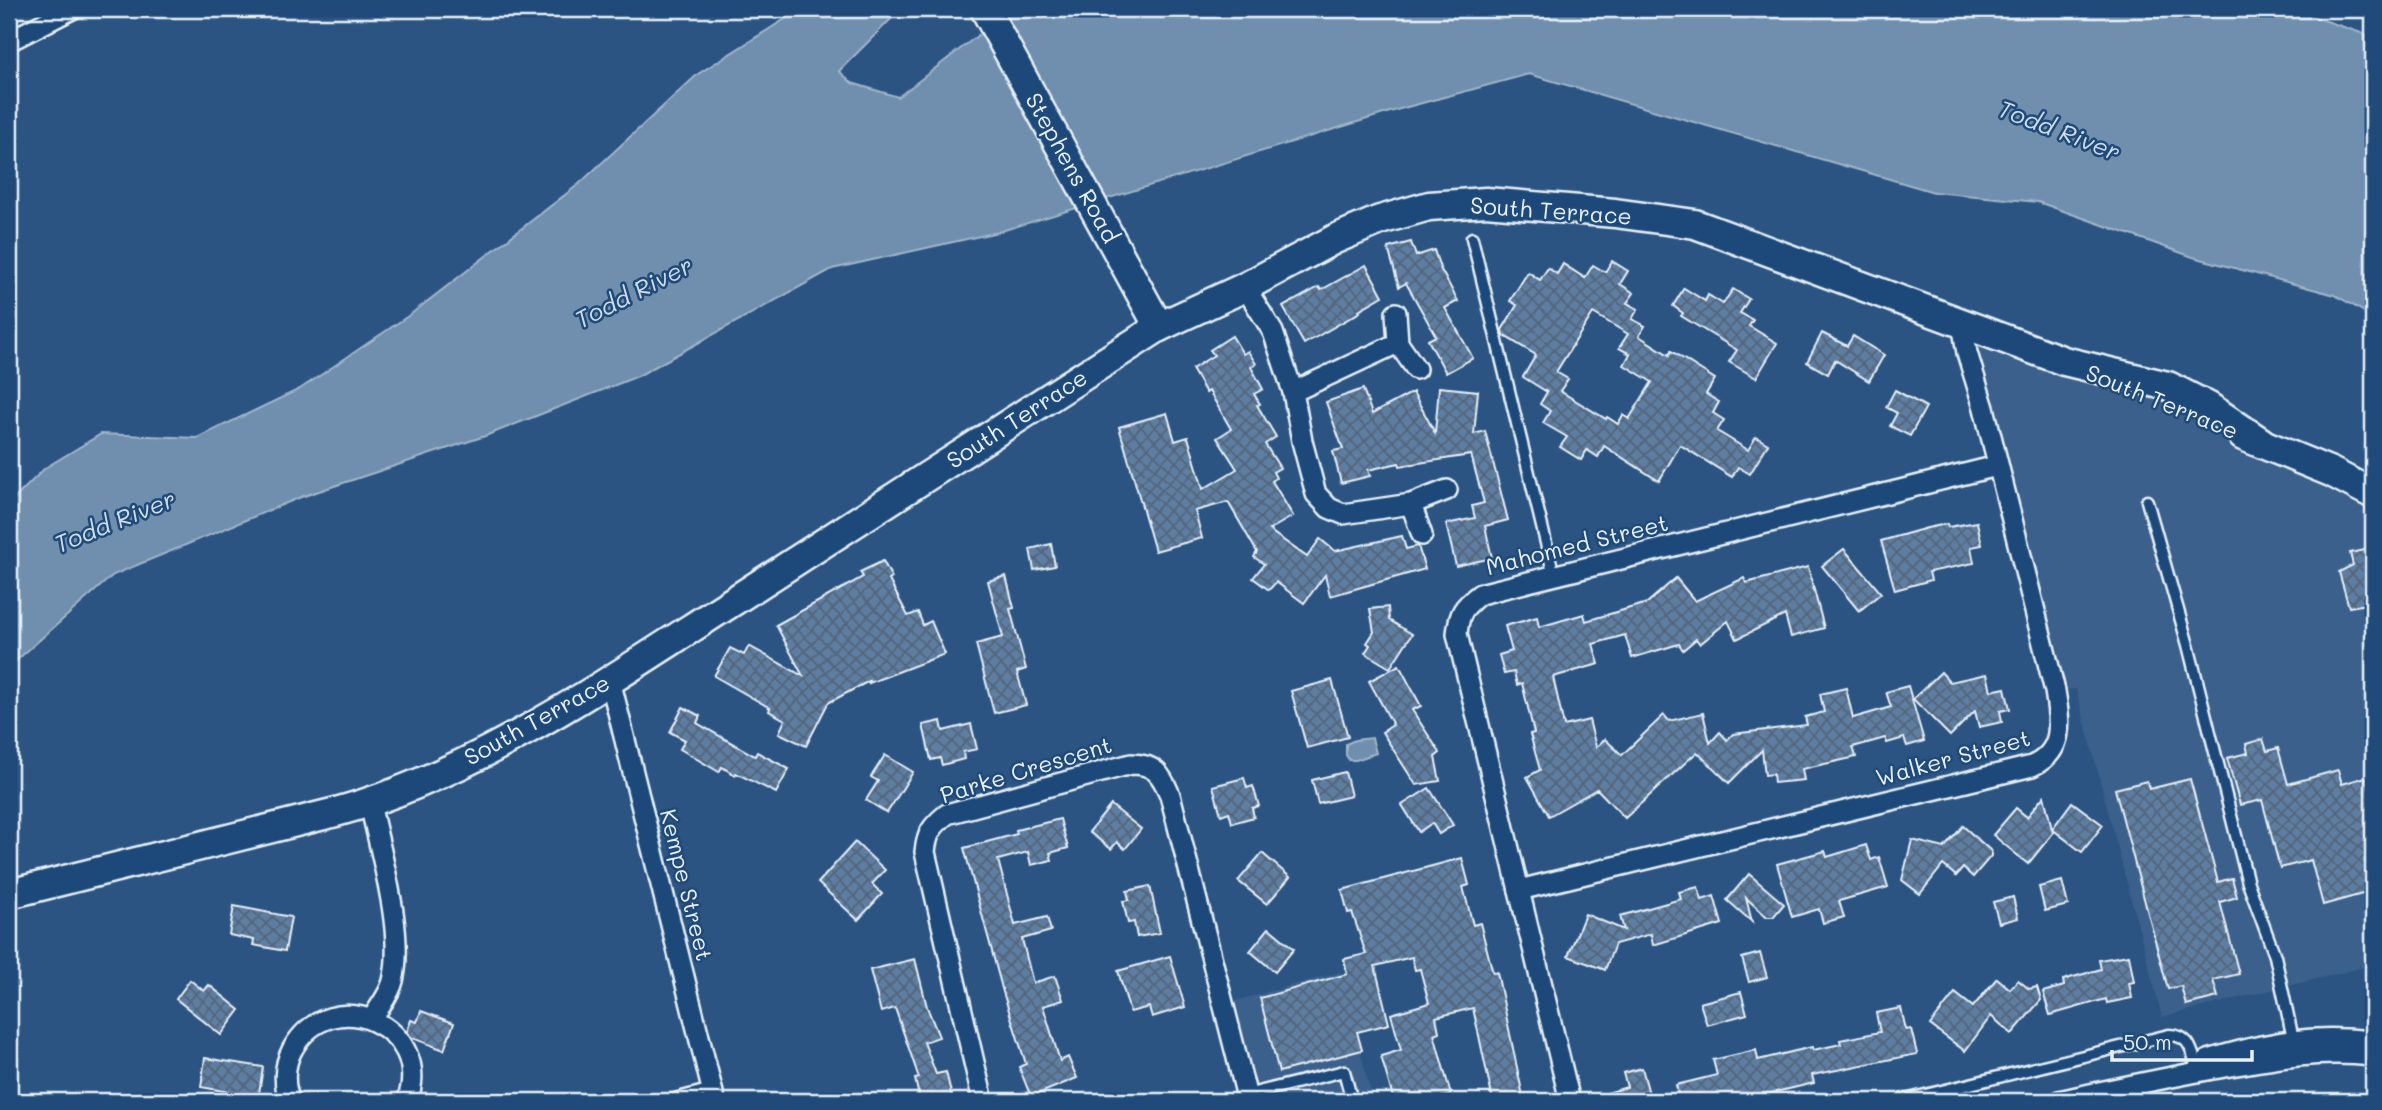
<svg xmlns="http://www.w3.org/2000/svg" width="2382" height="1110" font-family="Mali,sans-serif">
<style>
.built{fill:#3a608b}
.water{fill:#708ead;stroke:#a0b6cb;stroke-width:2}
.building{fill:url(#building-cross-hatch);stroke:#e8f1f8;stroke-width:2;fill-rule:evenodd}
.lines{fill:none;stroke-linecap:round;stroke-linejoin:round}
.lane-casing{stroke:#e8f1f8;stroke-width:15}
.street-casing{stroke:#e8f1f8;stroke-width:24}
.secondary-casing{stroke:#e8f1f8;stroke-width:33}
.lane{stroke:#1f4a7a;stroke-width:10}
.street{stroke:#1f4a7a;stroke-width:19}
.secondary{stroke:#1f4a7a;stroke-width:28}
.labels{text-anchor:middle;stroke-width:5;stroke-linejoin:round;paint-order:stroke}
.street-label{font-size:23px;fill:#e8f1f8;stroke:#1f4a7a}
.water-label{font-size:24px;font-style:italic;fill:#d0dde9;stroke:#1f4a7a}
</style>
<defs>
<pattern id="building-cross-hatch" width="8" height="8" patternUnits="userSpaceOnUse" patternTransform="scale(1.75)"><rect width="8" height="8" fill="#5d7da1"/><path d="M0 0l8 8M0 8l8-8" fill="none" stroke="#53657a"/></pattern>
</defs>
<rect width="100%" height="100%" fill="#2b5482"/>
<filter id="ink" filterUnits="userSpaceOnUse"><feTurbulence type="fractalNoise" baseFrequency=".0143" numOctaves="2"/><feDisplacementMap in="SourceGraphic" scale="14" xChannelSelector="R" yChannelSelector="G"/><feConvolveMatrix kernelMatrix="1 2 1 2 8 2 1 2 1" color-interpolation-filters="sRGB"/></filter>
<g filter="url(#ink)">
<g class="built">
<polygon points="1967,325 2137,377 2373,494 2373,965 2162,1017 2076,689 2055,691"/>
<polygon points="1340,972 1373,1101 1248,1101 1224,1004"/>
</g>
<g class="water">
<polygon points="801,9 901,9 839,71 852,83 898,97 1012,9 2291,9 2373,37 2373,317 2335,295 2193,257 2038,202 1934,192 1529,74 1400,109 998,232 832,269 638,376 485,436 301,497 113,575 9,667 9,504 45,468 101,434 197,438 300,389 411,314 579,184 698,74"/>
<polygon points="1372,738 1376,753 1356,760 1349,760 1346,755 1346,744 1355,740"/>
</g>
<g class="building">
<polygon points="1411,242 1416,256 1434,250 1440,268 1458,301 1445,308 1473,358 1446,373 1428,340 1436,336 1406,283 1399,287 1388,248"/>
<path d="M1612,261l16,10 -8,13 14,9 -7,10 11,6 -6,10 13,7 -6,10 30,19 2,-4 44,28 -9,15 13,8 -6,11 11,7 -7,11 31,19 8,-13 12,7 -18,30 -12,-7 -6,10 -52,-32 -21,36 -55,-35 -6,11 -11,-7 -6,10 -21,-13 7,-10 -24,-14 7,-12 -10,-7 7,-12 -24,-15 13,-22 -33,-20 -1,-5 15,-25 -7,-4 18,-29 12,8 8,-12 9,6 6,-10 22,14 8,-13 12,7zM1593,313l35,21 -9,14 11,6 -6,11 28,17 -23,37 -6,-4 -5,9 -11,-7 -1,2 -46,-28 8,-12 -12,-7z"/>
<polygon points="1366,265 1383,296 1359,310 1360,312 1304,344 1283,307 1319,287 1321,290"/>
<polygon points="1684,288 1705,301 1708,295 1723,304 1733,289 1749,299 1740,313 1753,320 1749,326 1777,343 1756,378 1729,362 1737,350 1681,316 1683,313 1673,306"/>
<polygon points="1822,333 1847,346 1853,336 1884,355 1869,381 1835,360 1828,374 1807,362"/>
<polygon points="1232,336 1243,354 1248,351 1256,364 1251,367 1263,389 1254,394 1260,404 1257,405 1276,437 1265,444 1280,468 1273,472 1276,478 1272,481 1293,516 1269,530 1307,557 1320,539 1335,551 1402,536 1406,549 1418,546 1425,569 1330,596 1325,575 1304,603 1276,582 1269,590 1253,578 1264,564 1254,557 1257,552 1228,502 1195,511 1202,538 1155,551 1119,427 1167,413 1175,441 1188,437 1203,489 1237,469 1217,438 1231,429 1209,391 1206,393 1192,369 1214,355 1210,350"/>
<polygon points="1439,387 1478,391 1474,434 1485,431 1508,520 1485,526 1492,558 1456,566 1446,524 1475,518 1472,506 1484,503 1471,455 1400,466 1399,463 1368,470 1370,476 1341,483 1333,451 1343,449 1326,402 1363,389 1372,414 1413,392 1435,433"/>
<polygon points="1895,390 1926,407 1910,436 1890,426 1897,413 1886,407"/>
<polygon points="1977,522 1982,545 1971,547 1974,563 1929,572 1931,580 1895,590 1881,541 1927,528 1947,524 1948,527"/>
<polygon points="1051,544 1055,566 1034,570 1030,549"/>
<polygon points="2373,548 2373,603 2349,607 2339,572 2353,565 2350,553"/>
<polygon points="1844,549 1881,593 1859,611 1822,566"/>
<polygon points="883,561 892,578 889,580 908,616 918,612 923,625 931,621 945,654 869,683 869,681 828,703 806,746 779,733 785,720 769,711 770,708 714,676 730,648 744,655 749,646 803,676 776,625 863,577 860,572"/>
<polygon points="1808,567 1824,628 1791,637 1785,615 1737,639 1728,621 1700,644 1696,639 1683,650 1679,644 1632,658 1625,635 1593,644 1599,664 1553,677 1564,726 1589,720 1596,747 1605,739 1622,755 1664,715 1669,721 1703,713 1710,743 1720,732 1727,740 1733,734 1807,725 1805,717 1824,712 1820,694 1846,688 1853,718 1891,707 1886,692 1908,686 1924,741 1907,746 1904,738 1887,743 1885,738 1853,747 1856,757 1802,769 1804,780 1774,783 1773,774 1765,775 1762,750 1729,783 1697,752 1625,818 1597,789 1549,816 1527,777 1540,770 1530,734 1534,733 1522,683 1517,685 1514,672 1504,674 1499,655 1512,651 1505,626 1537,617 1539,627 1584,614 1586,621 1647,603 1676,578 1695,601 1744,578 1746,583"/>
<polygon points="1006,576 1014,608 1010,609 1026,669 1017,672 1026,705 994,713 976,644 1003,637 988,581"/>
<polygon points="1388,607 1389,620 1412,634 1390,668 1365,653 1370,645 1367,643 1374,632 1370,609"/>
<polygon points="1399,665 1421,706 1412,710 1440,753 1435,757 1440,781 1416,785 1382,732 1393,725 1369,681"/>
<polygon points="1941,672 1950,682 1987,674 1991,691 2005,688 2010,709 2000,711 2002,722 1979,727 1975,711 1950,736 1913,699"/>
<polygon points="1332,680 1348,737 1307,748 1291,691"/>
<polygon points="683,707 700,716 697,723 755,756 757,752 789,769 776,793 736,773 735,775 722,767 719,772 680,749 685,740 670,732"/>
<polygon points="941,721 943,731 971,724 977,749 963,752 964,759 942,765 940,758 931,760 923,725"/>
<polygon points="2263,739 2267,751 2278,748 2288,784 2338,770 2342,784 2366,777 2373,805 2373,857 2365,860 2373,891 2323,905 2311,860 2280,868 2262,800 2240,805 2227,758 2248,753 2246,744"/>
<polygon points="885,755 913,772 887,813 866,800 878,781 871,777"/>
<polygon points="1345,772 1351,796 1318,804 1312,780"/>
<polygon points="1244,778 1247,788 1253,786 1259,806 1252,808 1254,817 1232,823 1229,812 1221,815 1213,786"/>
<polygon points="2190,779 2218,882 2232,878 2237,897 2220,902 2239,974 2213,980 2218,997 2186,1005 2181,986 2168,989 2115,789 2147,781 2149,789"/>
<polygon points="1429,788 1453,825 1439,834 1432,823 1419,832 1402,805"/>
<polygon points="2044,796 2052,829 2072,802 2103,825 2082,852 2052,829 2053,833 2028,864 1993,835 2016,808 2027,817"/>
<polygon points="1111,805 1141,829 1125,849 1117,842 1111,849 1089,832"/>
<polygon points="1060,819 1068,848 1050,853 1052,860 1031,865 1028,852 998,860 1015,925 1047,917 1051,931 1022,939 1033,983 1055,976 1063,1000 1043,1006 1060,1061 1068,1057 1077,1078 1031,1097 1019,1067 1026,1064 1003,992 964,848 1017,834 1016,830"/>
<polygon points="1963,826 1991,851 1991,856 1973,877 1963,868 1956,876 1943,865 1920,894 1902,880 1912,840 1944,848"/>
<polygon points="855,842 885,870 872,884 882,894 858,920 818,883"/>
<polygon points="1866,845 1871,860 1879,857 1888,887 1839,901 1844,917 1823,923 1819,909 1792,917 1777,864 1825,851 1827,857"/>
<polygon points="1262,853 1290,877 1267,904 1238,881"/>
<polygon points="1462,858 1469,885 1463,887 1473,925 1480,923 1493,973 1497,972 1524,1101 1493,1101 1473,1008 1436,1017 1439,1032 1434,1034 1451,1095 1427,1101 1394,1101 1381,1056 1401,1050 1391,1014 1429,1003 1420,969 1415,970 1412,957 1375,966 1389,1024 1357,1032 1362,1050 1279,1072 1260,998 1347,974 1344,959 1366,954 1352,912 1348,913 1342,890"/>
<polygon points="1749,874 1784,904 1773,917 1767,917 1746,898 1752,922 1727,900"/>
<polygon points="2062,881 2068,905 2045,911 2039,887"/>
<polygon points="1150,886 1160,933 1137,937 1134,922 1128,923 1123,901 1129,900 1127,891"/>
<polygon points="1698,887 1702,900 1714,896 1722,924 1653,945 1651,934 1615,944 1605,970 1568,956 1585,914 1624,930 1620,916 1681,899 1679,892"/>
<polygon points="2013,897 2018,918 1999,923 1993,902"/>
<polygon points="234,906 291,917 285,951 253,945 254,940 229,935"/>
<polygon points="1269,928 1294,949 1275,972 1250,951"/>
<polygon points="1760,953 1767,977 1749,982 1742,958"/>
<polygon points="2129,955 2134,982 2129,983 2132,998 2107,1003 2106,999 2050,1015 2043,992 2064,986 2063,980 2101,969 2099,960"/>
<polygon points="1170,956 1185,1007 1152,1017 1149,1007 1130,1012 1118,971"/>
<polygon points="915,959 927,1007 939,1037 924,1042 936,1074 946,1072 953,1101 920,1101 915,1079 919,1078 895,1008 881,1012 870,970"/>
<polygon points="1997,978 2010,989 2018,980 2029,989 2037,987 2041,1000 2012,1034 1991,1016 1965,1051 1930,1025 1955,993 1973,1007"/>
<polygon points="190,980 204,991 209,985 240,1010 221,1035 176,999"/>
<polygon points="1741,992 1747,1014 1707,1025 1700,1003"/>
<polygon points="1901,1008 1906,1030 1911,1029 1917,1054 1812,1075 1814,1083 1763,1095 1765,1101 1680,1101 1676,1085 1717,1075 1713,1060 1756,1050 1758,1060 1812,1047 1813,1050 1841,1044 1840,1040 1880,1032 1876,1013"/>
<polygon points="421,1011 454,1023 444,1050 410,1037 407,1032 411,1020 417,1022"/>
<polygon points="205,1058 263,1067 258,1100 228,1096 229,1092 201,1087"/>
<polygon points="1642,1068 1651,1101 1594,1101 1594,1097 1627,1087 1623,1073"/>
</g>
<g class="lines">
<g class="lane-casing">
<g id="lane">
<polyline points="1472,238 1554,576"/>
<polyline points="2147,501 2188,645 2248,883 2275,956 2293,1039"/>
<polyline points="1246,1095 1344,1071 1352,1101"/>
<polyline points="667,1101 712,1089"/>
<path d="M1901,1101l268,-66c19,0 22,12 27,29"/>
</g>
</g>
<g class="street-casing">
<g id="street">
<polyline points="9,41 72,9"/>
<polyline points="1245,287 1273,332 1293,392 1302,441 1316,494 1329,508 1343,514 1411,504 1447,490"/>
<polyline points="1396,313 1398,343 1416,369"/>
<polyline points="1293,392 1398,343"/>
<polyline points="1411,504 1422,535"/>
<polyline points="610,680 715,1101"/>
<path d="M370,803c10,49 35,130 23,178 -3,13 -14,26 -21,38"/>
<path d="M1519,890l513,-124c33,-15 28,-44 23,-75l-71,-283 -17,-55 -5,-30"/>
<path d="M2208,1060c59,-18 103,-26 165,-19"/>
<path d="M290,1101c-7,-16 -6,-36 2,-51 39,-71 143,-22 115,51"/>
<path d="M983,1101l-58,-249c2,-19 7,-26 22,-38l184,-50c24,0 30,10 39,31l78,306"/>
<path d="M1570,1101l-113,-467c2,-21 6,-27 23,-40l517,-128"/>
<path d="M2059,1101c51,-12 102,-22 154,-32 57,-10 101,-19 160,-13"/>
</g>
</g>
<g class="secondary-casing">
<g id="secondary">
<polyline points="985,9 1159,327"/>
<polyline points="2243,436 2331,472 2373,494"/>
<path d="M9,894l327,-82c140,-38 274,-132 396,-210 142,-92 285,-183 427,-275l86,-40 90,-48 45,-19 49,-14 57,-4 129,11 80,11 369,137 104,25 41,21 52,35"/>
</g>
</g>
<use href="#lane" class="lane"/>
<use href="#street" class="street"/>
<use href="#secondary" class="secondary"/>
</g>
</g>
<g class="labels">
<g class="street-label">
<text transform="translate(1072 168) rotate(61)" y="8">Stephens Road</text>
<text transform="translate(1551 211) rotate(4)" y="8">South Terrace</text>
<text transform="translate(2162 402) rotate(22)" y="8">South Terrace</text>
<text transform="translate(1017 419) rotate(-33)" y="8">South Terrace</text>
<text transform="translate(1577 545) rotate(-14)" y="8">Mahomed Street</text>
<text transform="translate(537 720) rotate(-29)" y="8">South Terrace</text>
<text transform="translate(1953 758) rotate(-15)" y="8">Walker Street</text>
<text transform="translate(1026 770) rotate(-17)" y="8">Parke Crescent</text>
<text transform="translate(686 885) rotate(76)" y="8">Kempe Street</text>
</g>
<g class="water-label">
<text transform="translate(2059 131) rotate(21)" y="8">Todd River</text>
<text transform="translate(634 293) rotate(-27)" y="8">Todd River</text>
<text transform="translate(115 522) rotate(-22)" y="8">Todd River</text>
</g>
</g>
<rect width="2382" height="1110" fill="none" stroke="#1f4a7a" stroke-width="35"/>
<rect x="18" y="18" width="2347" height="1075" fill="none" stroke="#e8f1f8" stroke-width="2.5" filter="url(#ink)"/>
<path d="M2112 1050v10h140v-10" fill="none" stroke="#e8f1f8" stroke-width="3.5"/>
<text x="2123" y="1050" font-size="21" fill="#e8f1f8" stroke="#1f4a7a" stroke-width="5" paint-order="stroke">50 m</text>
</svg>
